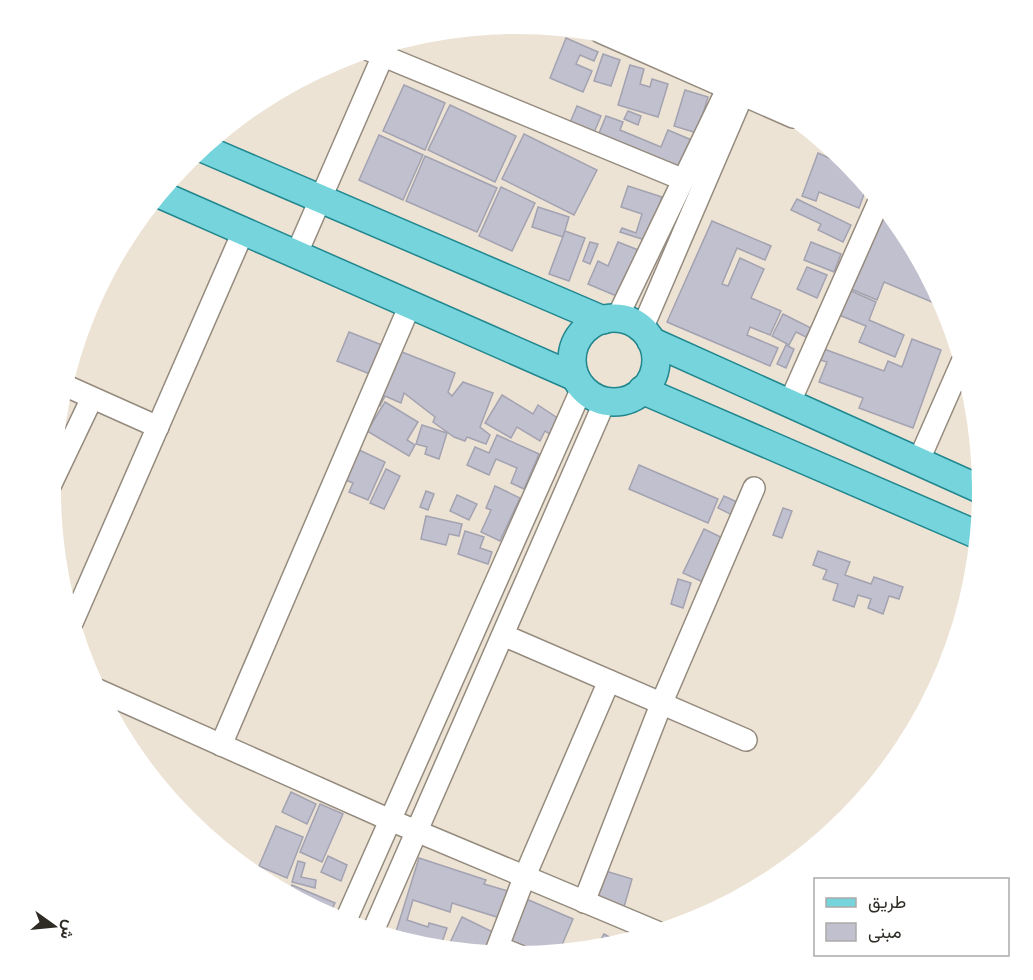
<svg xmlns="http://www.w3.org/2000/svg" width="1033" height="980" font-family="'Source Sans 3',Vazirmatn,sans-serif">
<style>
.building{fill:#c1c0cf;stroke:#a3a2b1;stroke-width:1.5}
.lines{fill:none;stroke-linecap:round;stroke-linejoin:round}
.minor-casing{stroke:#948b7e;stroke-width:24}
.major-casing{stroke:#21868d;stroke-width:30}
.minor{stroke:#fff;stroke-width:21}
.major{stroke:#75d4dc;stroke-width:27}
</style>
<rect width="100%" height="100%" fill="#ede3d5"/>
<g class="building">
<polygon points="566,38 598,52 594,61 580,55 576,64 592,71 583,92 550,78"/>
<polygon points="603,54 620,60 611,86 594,81"/>
<polygon points="630,65 644,69 640,84 650,87 652,79 668,84 658,117 618,105"/>
<polygon points="404,85 445,103 425,150 383,131"/>
<polygon points="685,90 708,97 697,133 674,126"/>
<polygon points="450,105 516,136 495,182 428,150"/>
<polygon points="577,106 601,116 593,135 569,125"/>
<polygon points="628,111 641,116 638,125 624,119"/>
<polygon points="606,116 623,122 620,130 661,147 668,130 694,141 679,176 595,143"/>
<polygon points="524,134 597,170 574,215 502,179"/>
<polygon points="379,135 423,155 403,200 359,180"/>
<polygon points="818,153 853,169 867,186 859,208 819,192 816,201 802,196"/>
<polygon points="425,156 497,188 477,232 406,201"/>
<polygon points="628,186 662,197 648,241 620,232 622,228 636,233 642,214 621,207"/>
<polygon points="501,187 535,203 512,251 479,236"/>
<polygon points="797,199 851,225 843,242 818,230 821,224 791,210"/>
<polygon points="538,207 569,217 563,237 532,227"/>
<polygon points="886,209 904,231 929,278 927,285 934,288 941,300 939,305 884,282 877,300 851,289"/>
<polygon points="712,221 771,246 765,260 737,248 722,284 728,286 740,258 764,269 751,298 781,311 770,335 750,327 747,335 778,348 770,366 667,322"/>
<polygon points="565,231 585,238 569,281 549,274"/>
<polygon points="590,242 598,244 590,264 583,261"/>
<polygon points="618,242 646,253 626,300 588,284 598,261 608,266"/>
<polygon points="811,242 841,254 834,272 804,260"/>
<polygon points="807,267 827,275 817,298 797,289"/>
<polygon points="849,290 876,302 869,320 904,335 895,357 859,342 866,326 839,315"/>
<polygon points="783,314 811,328 806,337 796,332 789,345 772,336"/>
<polygon points="349,332 387,347 375,376 337,361"/>
<polygon points="912,339 941,350 913,428 859,408 863,398 819,382 827,362 820,360 824,349 884,371 888,361 902,367"/>
<polygon points="786,345 794,349 786,368 777,364"/>
<polygon points="397,350 455,373 448,392 452,396 463,382 493,393 480,427 490,435 486,444 467,437 465,441 454,437 433,422 435,417 404,393 401,403 385,396 380,406 371,402"/>
<polygon points="502,395 533,414 538,405 559,419 550,434 545,431 540,441 517,427 511,438 485,423"/>
<polygon points="385,402 418,422 407,440 415,445 409,456 367,431"/>
<polygon points="422,425 447,433 439,459 425,454 427,447 416,444"/>
<polygon points="497,435 539,454 524,489 511,483 517,468 496,459 489,475 467,465 475,447 489,453"/>
<polygon points="355,448 385,462 368,500 349,492 353,483 341,478"/>
<polygon points="639,465 718,499 708,523 629,489"/>
<polygon points="386,469 400,476 384,509 370,503"/>
<polygon points="495,486 520,498 500,541 481,532 491,510 486,508"/>
<polygon points="426,491 434,494 428,510 420,507"/>
<polygon points="457,495 477,504 469,520 450,511"/>
<polygon points="724,496 739,503 734,516 718,508"/>
<polygon points="783,508 792,511 782,538 773,535"/>
<polygon points="426,516 462,524 459,536 449,534 446,545 421,539"/>
<polygon points="704,529 725,539 705,583 683,573"/>
<polygon points="465,531 484,537 480,548 492,552 488,564 458,554"/>
<polygon points="818,551 850,562 845,575 871,584 874,577 903,587 899,599 889,596 883,614 868,608 871,599 858,595 854,607 833,600 838,584 823,579 827,570 813,565"/>
<polygon points="678,579 691,583 683,608 671,604"/>
<polygon points="291,792 316,804 307,824 282,812"/>
<polygon points="320,804 343,814 322,862 300,852"/>
<polygon points="276,826 303,837 287,878 259,866"/>
<polygon points="328,856 347,865 341,881 321,872"/>
<polygon points="419,858 486,880 484,884 508,891 500,918 452,903 450,912 413,900 407,920 428,927 429,923 447,928 440,948 395,935"/>
<polygon points="298,861 305,863 301,877 316,880 315,888 292,882"/>
<polygon points="599,869 632,879 624,907 591,897"/>
<polygon points="292,885 335,903 329,916 288,894"/>
<polygon points="524,898 573,919 562,945 575,950 539,954 506,940"/>
<polygon points="462,917 493,932 483,953 447,949"/>
<polygon points="604,934 620,943 604,947 598,944"/>
</g>
<g class="lines">
<g class="minor-casing">
<g id="minor">
<polyline points="600,32 793,117"/>
<polyline points="369,50 684,180"/>
<polyline points="296,255 388,44"/>
<polyline points="617,318 732,79"/>
<polyline points="642,329 746,87"/>
<polyline points="64,385 158,427"/>
<polyline points="789,404 879,201"/>
<polyline points="918,462 962,362"/>
<polyline points="51,484 92,398"/>
<polyline points="72,623 243,232"/>
<polyline points="503,635 746,740"/>
<polyline points="98,690 390,820 657,932"/>
<polyline points="221,745 410,305"/>
<polyline points="584,902 662,702 754,488"/>
<polyline points="345,922 582,388"/>
<polyline points="373,931 605,401"/>
<polyline points="498,947 520,956"/>
<polyline points="495,954 524,878 609,681"/>
</g>
</g>
<g class="major-casing">
<g id="major">
<polyline points="202,148 603,320"/>
<polyline points="159,194 575,377"/>
<circle cx="614" cy="360" r="42"/>
<polyline points="651,341 982,490"/>
<polyline points="642,390 978,535"/>
</g>
</g>
<use href="#minor" class="minor"/>
<use href="#major" class="major"/>
</g>
<path d="M0 0H1033V980H0ZM516 34H517A455 455 0 0 1 972 489V491A455 455 0 0 1 517 946H516A455 455 0 0 1 61 491V489A455 455 0 0 1 516 34Z" fill="#fff" fill-rule="evenodd"/>
<rect x="814" y="878" width="195" height="78" fill="#ffffff" stroke="#acaba8" stroke-width="1.5"/>
<rect x="826" y="898" width="30" height="9" fill="#75d4dc" stroke="#acaba8" stroke-width="1.5"/>
<text x="868" y="908" font-size="18" fill="#2f2c26">طريق</text>
<rect x="826" y="923" width="30" height="18" fill="#c1c0cf" stroke="#acaba8" stroke-width="1.5"/>
<text x="868" y="938" font-size="18" fill="#2f2c26">مبنى</text>
<g transform="translate(54 926) rotate(105)" stroke="#ffffff" stroke-width="4.5" paint-order="stroke">
<path d="M0-4.5L10 22L0 15L-10 22Z" fill="#2f2c26"/>
<text y="-9" font-size="16" font-weight="bold" text-anchor="middle" fill="#2f2c26">ش</text>
</g>
</svg>
